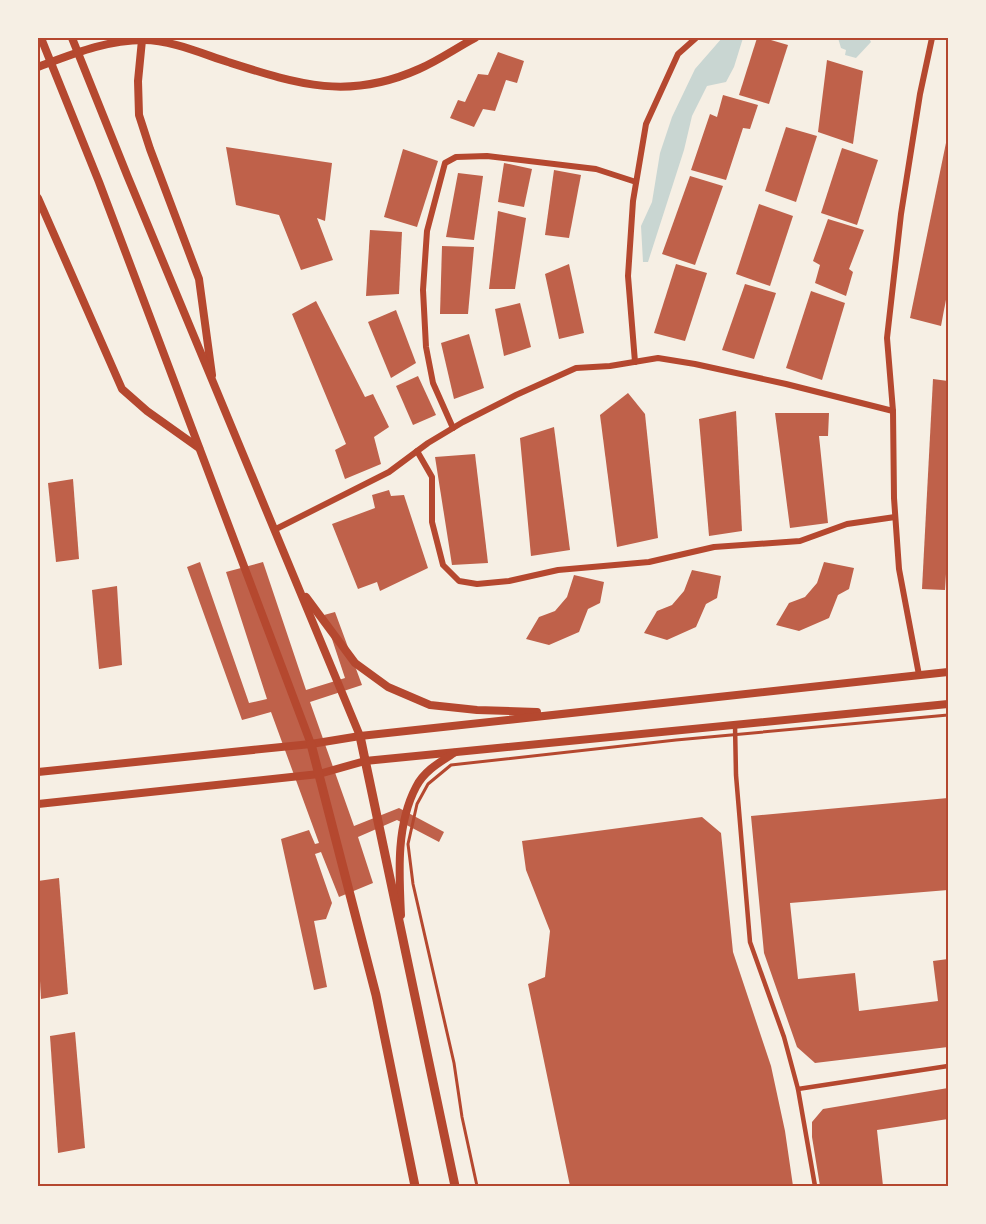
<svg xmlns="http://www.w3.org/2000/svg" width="986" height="1224" font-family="'Nunito Sans',sans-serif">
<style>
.water{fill:#c9d6d2}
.building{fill:#bf614a}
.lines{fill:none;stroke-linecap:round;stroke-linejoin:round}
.service{stroke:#b5482f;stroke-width:3}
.pedestrian{stroke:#b5482f;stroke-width:4.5}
.minor{stroke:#b5482f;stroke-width:6}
.tertiary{stroke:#b5482f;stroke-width:8}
.secondary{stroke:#b5482f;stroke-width:8}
.primary{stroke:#b5482f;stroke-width:9}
.neatline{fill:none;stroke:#b5482f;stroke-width:2}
</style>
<rect width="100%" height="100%" fill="#f6efe4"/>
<g class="water">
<polygon points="722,38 743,38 734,67 726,82 707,86 692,116 684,150 648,262 643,262 641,226 652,202 660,153 672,117 695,69"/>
<polygon points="838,38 869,38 871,42 856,58 845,55 846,50 841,48"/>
</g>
<g class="building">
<polygon points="757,38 764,38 788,45 769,104 739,95"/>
<polygon points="498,52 524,61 517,83 506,80 495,111 483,109 474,127 450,118 458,100 465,102 478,74 488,75"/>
<polygon points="827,60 863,71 853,144 818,132"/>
<polygon points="723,95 758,105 750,129 743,128 726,180 691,170 710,114 717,117"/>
<polygon points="786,127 817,136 796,202 765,191"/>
<polygon points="947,138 948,289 941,326 910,318"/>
<polygon points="226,147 332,163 325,221 317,218 333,260 301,270 279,215 236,205"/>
<polygon points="842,148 878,160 857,225 821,213"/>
<polygon points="403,149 438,161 417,227 384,217"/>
<polygon points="504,163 532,169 524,207 498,202"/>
<polygon points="554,170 581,175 569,238 545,235"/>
<polygon points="458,173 483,176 474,240 446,237"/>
<polygon points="690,176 723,186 695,265 662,254"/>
<polygon points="759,204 793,216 770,286 736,274"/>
<polygon points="498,211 526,218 515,289 489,289"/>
<polygon points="828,219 864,230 849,269 853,272 846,296 815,283 820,265 813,261"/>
<polygon points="370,230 402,232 399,294 366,296"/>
<polygon points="442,246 474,247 468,314 440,314"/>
<polygon points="569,264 584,333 559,339 545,274"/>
<polygon points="676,264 707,273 685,341 654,333"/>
<polygon points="745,284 776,293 754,359 722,350"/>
<polygon points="811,291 845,303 822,380 786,368"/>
<polygon points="316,301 365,397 373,394 389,427 374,437 381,464 345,479 335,450 346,444 292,314"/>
<polygon points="520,303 531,347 504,356 495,309"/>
<polygon points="396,310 416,363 391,378 368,322"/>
<polygon points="469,334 484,388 454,399 441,343"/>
<polygon points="418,376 436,415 413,425 396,386"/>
<polygon points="933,379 948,381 948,541 945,590 922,589"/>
<polygon points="628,393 645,414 658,538 617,547 600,415"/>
<polygon points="736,411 742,531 709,536 699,419"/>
<polygon points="775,413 829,413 828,436 819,436 828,523 790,528"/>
<polygon points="554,427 570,550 531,556 520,438"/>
<polygon points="475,454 488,563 452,565 435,457"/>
<polygon points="73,479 79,559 56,562 48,483"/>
<polygon points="389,490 391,496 404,495 428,568 380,591 377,582 358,589 332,524 375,508 372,495"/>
<polygon points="200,562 249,703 267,699 226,572 263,562 306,690 345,678 324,615 335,612 362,685 310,702 354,826 399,808 444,832 439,842 397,820 358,837 373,883 339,897 321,852 315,854 332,903 326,919 314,921 327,987 314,990 281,839 309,830 315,844 319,843 271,712 242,720 187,567"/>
<polygon points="824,562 854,568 849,589 838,595 829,618 799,631 776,625 789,603 805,597 817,583"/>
<polygon points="692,570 721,576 717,598 706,604 696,627 667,640 644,633 657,611 672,605 684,591"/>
<polygon points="574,575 604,582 600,603 588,609 579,632 549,645 526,639 539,617 555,611 567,597"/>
<polygon points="117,586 122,665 99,669 92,590"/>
<polygon points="948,798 948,890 790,903 798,979 855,973 859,1011 938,1001 933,961 948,959 948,1047 815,1063 797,1047 764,953 751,816"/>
<polygon points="702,817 721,833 733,952 771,1066 785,1131 793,1186 570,1186 528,984 545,977 550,931 526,870 522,841"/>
<polygon points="59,878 68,994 41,999 38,945 38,881"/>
<polygon points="75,1032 85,1148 58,1153 50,1036"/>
<polygon points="948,1088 948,1119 877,1130 883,1186 820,1186 812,1137 812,1122 823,1109"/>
</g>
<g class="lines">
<polyline class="service" points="477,1186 462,1117 454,1063 413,884 408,844 417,804 428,784 451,765 676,740 948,715"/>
<g class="pedestrian">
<polyline points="735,725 736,775 750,942 784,1037 798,1089 815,1186"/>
<polyline points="798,1089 948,1066"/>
</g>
<g class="minor">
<polyline points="635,362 628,276 633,201 646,124 678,54 696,38"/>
<polyline points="453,428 433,383 426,347 423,290 427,231 445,163 456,157 487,156 596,169 636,182"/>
<polyline points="417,451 432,477 432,522 443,565 459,581 477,584 509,581 558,570 649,562 714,547 800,541 847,524 895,517"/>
<polyline points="274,530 389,472 428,443 463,422 516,395 576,368 610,366 658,358 695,364 786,384 893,411"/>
<polyline points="919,675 899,569 894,498 893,411 887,338 901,214 920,94 932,38"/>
</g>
<g class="tertiary">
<polyline points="142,40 138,81 139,115 150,149 199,279 212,375"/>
<path d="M38,67c35,-13 68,-27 106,-27 26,0 59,14 84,22 69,22 120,39 191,7 19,-8 37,-21 56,-31"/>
<polyline points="38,198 122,389 147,411 199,448"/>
</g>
<g class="secondary">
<polyline points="41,38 99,182 311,744"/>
<polyline points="72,38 127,175 360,736"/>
<polyline points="306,597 355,663 388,687 430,705 477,710 537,712"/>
<polyline points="38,772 311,744 360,736 948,672"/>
<polyline points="38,804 319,774 365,761 948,704"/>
<path d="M401,915c-2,-42 -5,-90 15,-128 8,-16 24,-25 38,-34"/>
</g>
<g class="primary">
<polyline points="360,736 455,1186"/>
<polyline points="311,744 376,995 415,1186"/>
</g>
</g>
<rect width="986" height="1224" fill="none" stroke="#f6efe4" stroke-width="78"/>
<rect x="39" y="39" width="908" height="1146" class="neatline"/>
</svg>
